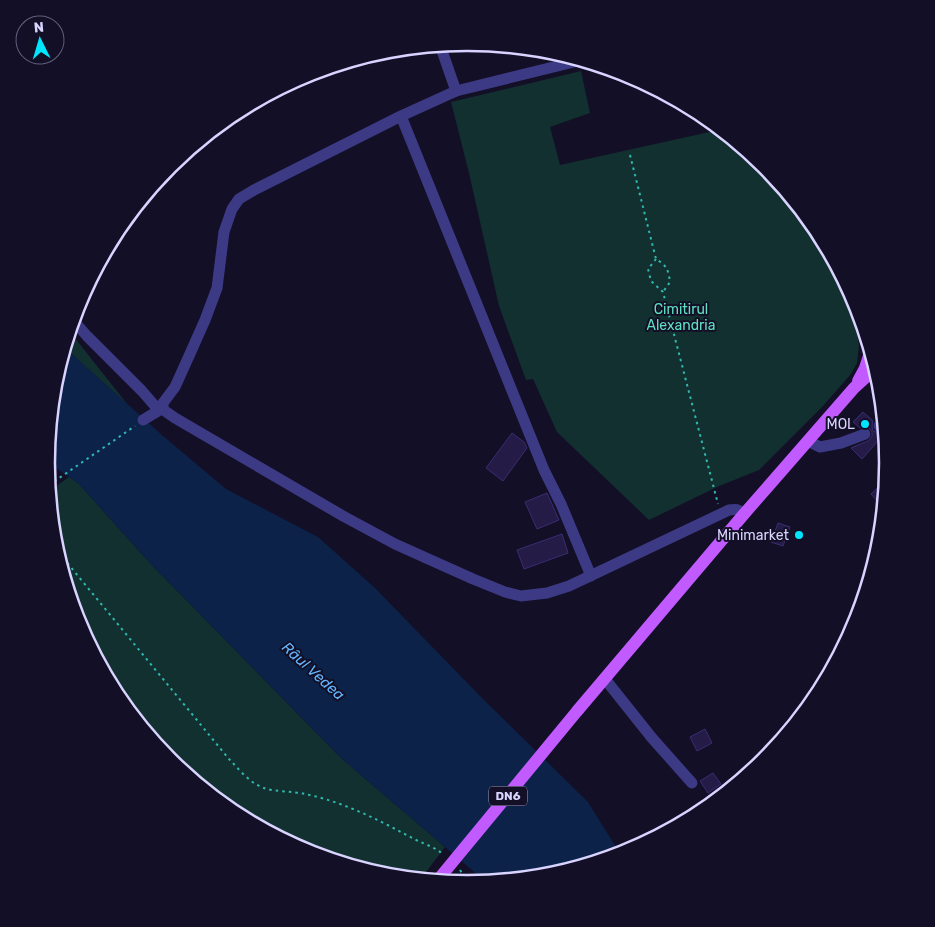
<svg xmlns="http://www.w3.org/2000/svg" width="935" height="927" font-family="Rubik,sans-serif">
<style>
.green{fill:#12302f}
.water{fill:#0c2248}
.building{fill:#241b47;stroke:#3b2d73}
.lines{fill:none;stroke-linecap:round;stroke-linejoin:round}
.path{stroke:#2fb8b0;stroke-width:2;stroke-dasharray:2.5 4;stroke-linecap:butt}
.minor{stroke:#3d3a85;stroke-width:11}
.major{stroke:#c25bff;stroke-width:12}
.major-bridge{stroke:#c25bff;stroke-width:12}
.poi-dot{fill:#00e5ff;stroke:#130f26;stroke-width:2}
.labels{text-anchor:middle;stroke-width:4;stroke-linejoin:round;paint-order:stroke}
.shield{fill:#130f26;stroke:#9e99be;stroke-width:1}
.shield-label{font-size:12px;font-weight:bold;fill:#d9d4ff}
.park-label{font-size:14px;fill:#5fe0c0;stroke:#130f26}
.poi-label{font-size:14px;fill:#d9d4ff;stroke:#130f26;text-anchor:end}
.water-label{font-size:15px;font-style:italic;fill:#62b6ff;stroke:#130f26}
.rim{fill:none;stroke:#d9d4ff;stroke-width:2.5}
</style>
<rect width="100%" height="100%" fill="#130f26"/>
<g class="green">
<polygon points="581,71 590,113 550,127 560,165 714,131 713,123 765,166 815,227 854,313 859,346 857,363 851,374 823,406 759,470 717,487 649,520 557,432 533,379 526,380 499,306 469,173 451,102"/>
<polygon points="70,332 128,405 65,348"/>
<polygon points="69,477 79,484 149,562 341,758 445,847 420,880 385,876 306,852 233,813 170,761 117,697 78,624 55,545 49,491"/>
</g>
<polygon class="water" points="65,348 162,435 226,489 318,537 375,588 483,699 588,802 621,855 549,876 487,883 341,758 149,562 79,484 47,462 55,381"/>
<g class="building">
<polygon points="863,412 873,421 872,426 873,431 879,433 885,431 885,433 862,459 851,448 853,447 868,441 872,436 872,432 869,428 866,427 860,428 853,422"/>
<polygon points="512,433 524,442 527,448 503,481 486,468"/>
<polygon points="887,479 884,509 871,494"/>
<polygon points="547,493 559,520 537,529 525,502"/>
<polygon points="778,523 790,527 783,546 771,542"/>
<polygon points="562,534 568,553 524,569 517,550"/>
<polygon points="705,729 712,743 697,751 690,737"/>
<polygon points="713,773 721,784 708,793 700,781"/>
</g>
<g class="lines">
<g class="path">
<path d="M630,155l26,104c11,7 12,10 14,23l-7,10"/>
<polyline points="656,259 648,269 651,281 663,292 718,504"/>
<polyline points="49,485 135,426"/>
<path d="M55,548l174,211c10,10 20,24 35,29 10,4 29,3 41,6 39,8 74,26 109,45 10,5 21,8 30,16"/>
<polyline points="460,870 466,879 470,884"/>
</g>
<g class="minor">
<polyline points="440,45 456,91"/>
<path d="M582,60l-126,31 -55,25 -147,74 -15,9 -7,10 -8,23 -7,56 -12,32 -16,36 -14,31 -12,16v5l2,3 10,7 168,98 52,28 78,35 32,13 16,4 26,-3 22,-7 160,-76c6,-1 10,-1 15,4"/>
<polyline points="401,116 544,470 561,504 591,576"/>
<polyline points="73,320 87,336 142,391 155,406 163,408"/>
<polyline points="143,420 163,408"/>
<polyline points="879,426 883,423"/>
<polyline points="808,441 820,447 841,443 865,434"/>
<polyline points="605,679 652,738 692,783"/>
</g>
<g class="major">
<polyline points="858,381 865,368 870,353"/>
<polyline points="578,710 744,514 772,482 854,388 876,368"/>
</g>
<polyline class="major-bridge" points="437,881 578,710"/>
</g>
<g class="poi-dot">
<circle cx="865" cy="424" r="5"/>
<circle cx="799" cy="535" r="5"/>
</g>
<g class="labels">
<rect class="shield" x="489" y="786.5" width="38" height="19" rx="4"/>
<g class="shield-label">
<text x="508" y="800">DN6</text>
</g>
<g class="park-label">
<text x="681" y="314">Cimitirul<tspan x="681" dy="16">Alexandria</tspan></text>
</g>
<g class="poi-label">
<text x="855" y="429">MOL</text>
<text x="789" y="540">Minimarket</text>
</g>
<g class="water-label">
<text transform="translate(313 671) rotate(42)" y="5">Râul Vedea</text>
</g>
</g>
<path d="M0 0H935V927H0ZM55 463a412 412 0 1 1 824 0a412 412 0 1 1-824 0Z" fill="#130f26" fill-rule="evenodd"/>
<path class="rim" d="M55 463a412 412 0 1 1 824 0a412 412 0 1 1-824 0Z"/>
<g transform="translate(40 40) rotate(355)"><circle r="24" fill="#130f26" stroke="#625e7d"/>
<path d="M0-4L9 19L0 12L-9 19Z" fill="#00e5ff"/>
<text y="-8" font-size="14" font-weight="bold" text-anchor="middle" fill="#d9d4ff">N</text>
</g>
</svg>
